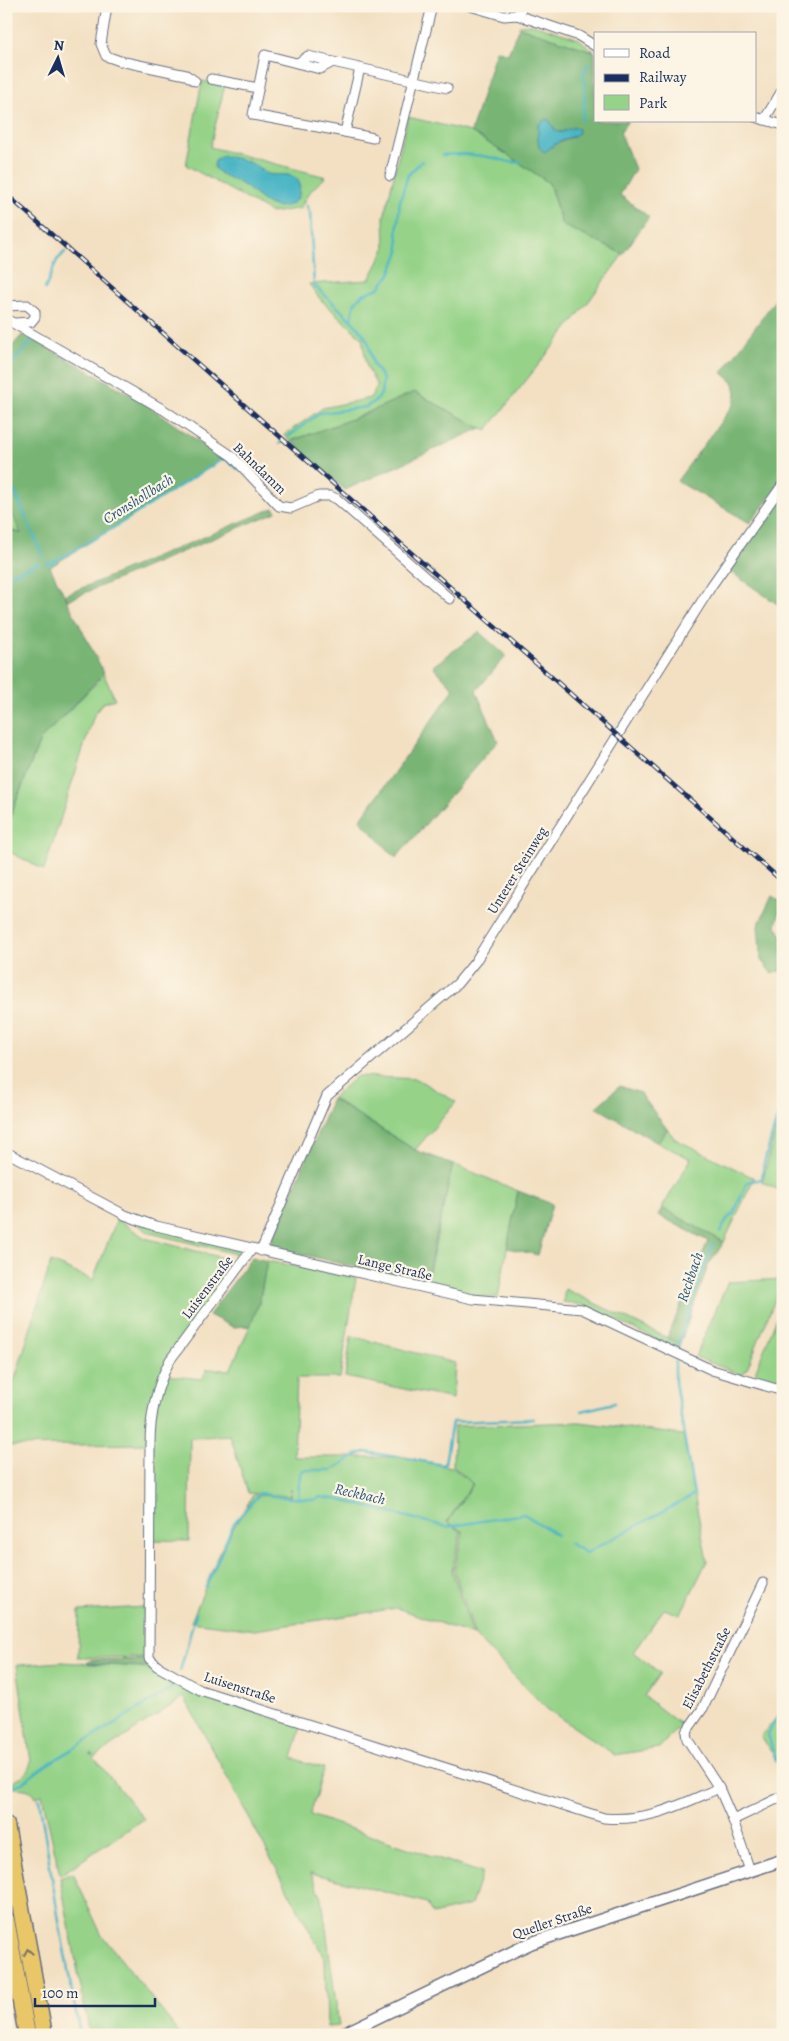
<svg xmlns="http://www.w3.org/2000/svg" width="789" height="2041" font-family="Alegreya,serif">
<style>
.green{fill:#96d389;stroke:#588174}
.forest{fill:#78b575;stroke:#4a726a;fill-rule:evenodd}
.water{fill:#49b5c5;stroke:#327292}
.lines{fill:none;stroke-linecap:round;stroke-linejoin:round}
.stream{stroke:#49b5c5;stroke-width:2.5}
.minor-casing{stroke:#676d81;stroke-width:11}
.tertiary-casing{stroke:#676d81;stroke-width:14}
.motorway-casing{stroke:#676d81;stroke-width:19}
.minor{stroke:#fff;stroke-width:9}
.tertiary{stroke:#fff;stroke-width:11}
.motorway{stroke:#e9c769;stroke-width:16}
.rail-casing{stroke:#1b2f5e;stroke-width:4.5}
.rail{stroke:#fcf5e5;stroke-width:2.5;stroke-dasharray:8;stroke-linecap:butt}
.oneway{stroke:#787363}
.labels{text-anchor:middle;stroke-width:4.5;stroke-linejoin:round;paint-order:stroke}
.street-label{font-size:14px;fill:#1b2f5e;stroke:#fcf5e5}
.water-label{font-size:15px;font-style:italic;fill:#29577d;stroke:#fcf5e5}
</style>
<rect width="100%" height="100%" fill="#fcf5e5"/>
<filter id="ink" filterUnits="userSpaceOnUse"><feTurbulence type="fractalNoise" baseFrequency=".02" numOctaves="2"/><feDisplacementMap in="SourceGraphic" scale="10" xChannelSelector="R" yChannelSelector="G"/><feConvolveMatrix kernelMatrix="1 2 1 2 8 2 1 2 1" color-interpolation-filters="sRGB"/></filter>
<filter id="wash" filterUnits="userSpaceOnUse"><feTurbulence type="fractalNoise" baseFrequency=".0096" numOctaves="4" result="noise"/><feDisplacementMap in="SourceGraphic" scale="20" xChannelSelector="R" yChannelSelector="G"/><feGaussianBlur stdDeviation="1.12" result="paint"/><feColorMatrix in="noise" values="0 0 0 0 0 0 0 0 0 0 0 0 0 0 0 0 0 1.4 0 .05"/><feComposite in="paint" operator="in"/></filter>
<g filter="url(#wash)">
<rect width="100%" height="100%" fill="#f3e0c2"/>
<g class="green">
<polygon points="533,24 579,39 595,52 519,27 520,25"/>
<path d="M202,81l23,4 -15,62 116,30c-11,9 -20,17 -25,31l-29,5 -86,-48z"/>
<polygon points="408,117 471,132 511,157 549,183 562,225 623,254 589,301 486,431 414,392 360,416 291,441 284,435 323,408 370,398 377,386 367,367 362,338 321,300 309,284 369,280 385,249 384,217"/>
<polygon points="6,498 22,534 6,528"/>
<polygon points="104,675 115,699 103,703 94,715 44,870 6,850 6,829 40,740"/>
<polygon points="357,1076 417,1079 456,1102 415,1150 332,1098"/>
<polygon points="783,1101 783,1192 762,1182"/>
<polygon points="667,1129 675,1139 754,1178 724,1242 662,1208 691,1159 658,1143"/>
<polygon points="453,1164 518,1191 498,1297 475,1297 426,1286"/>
<polygon points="117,1219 145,1238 239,1262 170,1356 146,1444 6,1446 6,1408 51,1262 93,1280"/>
<polygon points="131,1220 245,1251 245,1253 236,1254 150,1233"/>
<polygon points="267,1261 356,1278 340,1378 297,1378 294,1457 406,1457 452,1467 472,1484 447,1522 461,1532 452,1570 473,1635 397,1608 255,1630 191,1622 220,1551 253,1495 290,1497 291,1489 290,1496 248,1493 230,1435 190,1438 189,1541 152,1540 153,1421 165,1375 202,1379 207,1369 230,1370 250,1326 259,1303"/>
<polygon points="783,1279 783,1287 778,1292 747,1369 742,1375 695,1357 728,1282"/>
<polygon points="565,1289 680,1344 678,1350 584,1305 563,1302"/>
<polygon points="783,1302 783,1386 756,1379 756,1370"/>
<polygon points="351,1336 455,1363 453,1399 345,1377"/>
<polygon points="580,1422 683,1435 707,1561 680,1615 664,1609 633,1652 660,1673 644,1696 681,1725 659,1748 615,1755 547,1709 475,1636 454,1570 463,1532 448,1522 473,1484 453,1466 454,1426"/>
<polygon points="145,1607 145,1657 78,1658 79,1611"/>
<path d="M62,1662l87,6 48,24 104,35 -9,31 32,10 -14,47 172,58 -11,32 -39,9 -5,-11 -116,-30 11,25 17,128 -12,1 -2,-68 -141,-262 -89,60 -4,-4 -2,2 2,-1 53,65 -84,56 -18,-80 -6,2c-4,-9 -13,-8 -22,-9l-1,-7c10,-4 15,-8 18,-19l-14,-97z"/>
<polygon points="783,1710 783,1766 782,1767 761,1736"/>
<polygon points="73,1873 101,1934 181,2035 90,2035 60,1878"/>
</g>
<g class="forest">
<path d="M519,27l76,25v69h33l-8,11 15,37 -15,26 29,22 -26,37 -61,-29 -13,-42 -38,-26 -40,-25 25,-82 12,4zM545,120l4,1c7,15 12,12 25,6l-1,10c-9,2 -19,6 -25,13l-9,-3 -1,-22z"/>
<polygon points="783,289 783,480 750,523 677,481 734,404 736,393 734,383 722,373"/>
<polygon points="23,334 135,397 224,459 50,567 104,673 40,740 6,827 6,528 21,534 6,498 6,353"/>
<polygon points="414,392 481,428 345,490 291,441 360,416"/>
<polygon points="779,495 783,498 783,608 728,570"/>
<polygon points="274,508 276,512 68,600 65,595"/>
<polygon points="479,632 506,656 476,691 498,741 396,858 360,820 454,689 433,666"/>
<polygon points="772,896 782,902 776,926 783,937 783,970 772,974 761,960 758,926"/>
<polygon points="620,1086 640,1093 667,1129 658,1143 596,1107"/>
<polygon points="332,1099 415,1150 453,1164 425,1284 269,1246"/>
<polygon points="518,1191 552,1204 538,1255 507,1248"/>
<polygon points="662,1208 724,1242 708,1266 680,1344 667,1338 708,1241 658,1215"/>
<polygon points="252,1257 267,1261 259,1303 250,1326 233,1327 209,1315"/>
<polygon points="148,1659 179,1682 148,1667 87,1663 91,1660"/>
</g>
<g class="water">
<path d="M546,119l4,2c9,22 15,4 28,7l1,5c-6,4 -10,4 -16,7 -7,3 -12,7 -18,12 -10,-4 -6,-18 -7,-27z"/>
<path d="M222,156c11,1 23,4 33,9 4,3 8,7 13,9 8,2 22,-2 29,5 3,3 3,11 2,15 -1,5 -5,9 -10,11 -21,8 -33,-13 -49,-22 -10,-5 -19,-7 -26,-16l1,-7z"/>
</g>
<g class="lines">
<g class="stream">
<path d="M582,120c1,-8 2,-16 3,-25 2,-13 -6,-19 4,-32"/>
<path d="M442,155c19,-2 33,-1 52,3 10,2 17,6 27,4"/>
<polyline points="306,205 310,214 314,285 351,320"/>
<polyline points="45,289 57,260 65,252"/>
<polyline points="6,370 33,340"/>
<polyline points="289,436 320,413 366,407 378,399 381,394 383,379 373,364 368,342 362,332 351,320 355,302 363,294 379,288 390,274 399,251 397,231 400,201 408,175 422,161"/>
<polyline points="279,444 282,442"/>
<polyline points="6,472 43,557"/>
<polyline points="46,563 51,563 110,530 224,458 238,469"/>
<polyline points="6,577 38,563"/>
<polyline points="720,1232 728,1218 734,1213 747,1182 762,1179 764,1163 783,1097"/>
<polyline points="678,1345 699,1280 713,1244"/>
<polyline points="582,1411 614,1403"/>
<polyline points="404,1458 443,1465 445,1463 452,1422 533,1419"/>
<polyline points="298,1498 300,1474 303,1470 332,1470 356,1455 365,1452 398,1457"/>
<polyline points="569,1543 586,1553 694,1495 675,1382 675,1362"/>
<polyline points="206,1587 234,1523 260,1493 280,1497 316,1500 320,1497 336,1499 447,1527 524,1514 557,1535"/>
<polyline points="180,1671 196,1613"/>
<polyline points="782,1710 783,1710"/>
<polyline points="776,1762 768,1734 779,1714"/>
<polyline points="6,1788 22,1783 45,1766 169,1690 174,1683"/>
<polyline points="39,1799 60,1927 80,2035"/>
</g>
</g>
</g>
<g filter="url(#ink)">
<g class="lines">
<g class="minor-casing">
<g id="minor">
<polyline points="107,6 101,44 106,56 120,61 186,75 195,81"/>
<polyline points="470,6 504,16 517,15 541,23 579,36 595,46"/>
<polyline points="517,15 523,6"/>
<polyline points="298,63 308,56 333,62"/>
<polyline points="360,68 345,132 253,115 265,55 320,69 333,62 447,88"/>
<polyline points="211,79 258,88"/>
<polyline points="755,117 783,125"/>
<polyline points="764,120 783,89"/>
<polyline points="345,132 373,138"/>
<polyline points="390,176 432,6"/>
<polyline points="6,306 27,305 35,312 35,317 31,322 15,323"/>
<polyline points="6,319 164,410 232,456 279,506 291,508 319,496 330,496 337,499 450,599"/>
<polyline points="6,1152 125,1215 152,1225 473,1299 582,1309 712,1370 783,1391"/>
<path d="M252,1249l-82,111c-14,27 -20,54 -20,85l-1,213 8,8 43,24 404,128c44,4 76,-13 115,-30"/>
<polyline points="261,1251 327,1096 457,984 475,962 712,585 783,484"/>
<polyline points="733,1820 783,1796"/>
<polyline points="750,1871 733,1820 719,1788 687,1739 686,1732 703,1708 763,1583"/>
</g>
</g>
<g class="tertiary-casing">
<polyline id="tertiary" points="341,2035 531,1943 783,1860"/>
</g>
<g class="motorway-casing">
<g id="motorway">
<polyline points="6,1825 44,2035"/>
<polyline points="6,1920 27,2035"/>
</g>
</g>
<use href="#minor" class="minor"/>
<use href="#tertiary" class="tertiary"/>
<use href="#motorway" class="motorway"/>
<g class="rail-casing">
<polyline id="rail" points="6,194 783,882"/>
</g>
<use href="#rail" class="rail"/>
</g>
<defs><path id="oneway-chevron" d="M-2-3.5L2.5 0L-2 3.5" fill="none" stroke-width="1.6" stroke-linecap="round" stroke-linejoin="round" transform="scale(1.25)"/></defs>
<use class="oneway" href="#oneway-chevron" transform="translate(28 1952) rotate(-100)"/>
</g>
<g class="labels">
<g class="street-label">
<text transform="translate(260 468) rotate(44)" y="5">Bahndamm</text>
<text transform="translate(517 870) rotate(-58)" y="5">Unterer Steinweg</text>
<text transform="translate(395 1267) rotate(13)" y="5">Lange Straße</text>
<text transform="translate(207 1287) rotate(-53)" y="5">Luisenstraße</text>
<text transform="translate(706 1668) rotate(-63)" y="5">Elisabethstraße</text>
<text transform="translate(240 1687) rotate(18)" y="5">Luisenstraße</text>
<text transform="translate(552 1921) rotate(-19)" y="5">Queller Straße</text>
</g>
<g class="water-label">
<text transform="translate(138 499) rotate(-32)" y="5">Cronshollbach</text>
<text transform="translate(690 1277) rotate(-71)" y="5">Reckbach</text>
<text transform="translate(360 1494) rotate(13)" y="5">Reckbach</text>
</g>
</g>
<rect width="789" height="2041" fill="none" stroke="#fcf5e5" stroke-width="25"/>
<rect x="594" y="32" width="162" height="90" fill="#fcf5e5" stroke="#a2a6af"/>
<rect x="604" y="49" width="25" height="8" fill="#ffffff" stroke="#a2a6af"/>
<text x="639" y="58" font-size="15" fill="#1b2f5e">Road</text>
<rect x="604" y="74" width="25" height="8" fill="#1b2f5e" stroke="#a2a6af"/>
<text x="639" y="82" font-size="15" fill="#1b2f5e">Railway</text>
<rect x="604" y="95" width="25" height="15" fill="#96d389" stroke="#a2a6af"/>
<text x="639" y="108" font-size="15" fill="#1b2f5e">Park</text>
<g transform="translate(58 58) rotate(5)" stroke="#fcf5e5" stroke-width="4" paint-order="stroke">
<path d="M0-4L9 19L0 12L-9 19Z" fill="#1b2f5e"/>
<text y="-8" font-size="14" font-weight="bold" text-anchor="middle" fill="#1b2f5e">N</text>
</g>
<path d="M35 1998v8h120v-8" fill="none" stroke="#1b2f5e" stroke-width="2.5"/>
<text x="42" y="1998" font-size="15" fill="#1b2f5e" stroke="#fcf5e5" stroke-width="4" paint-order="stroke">100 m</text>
</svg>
